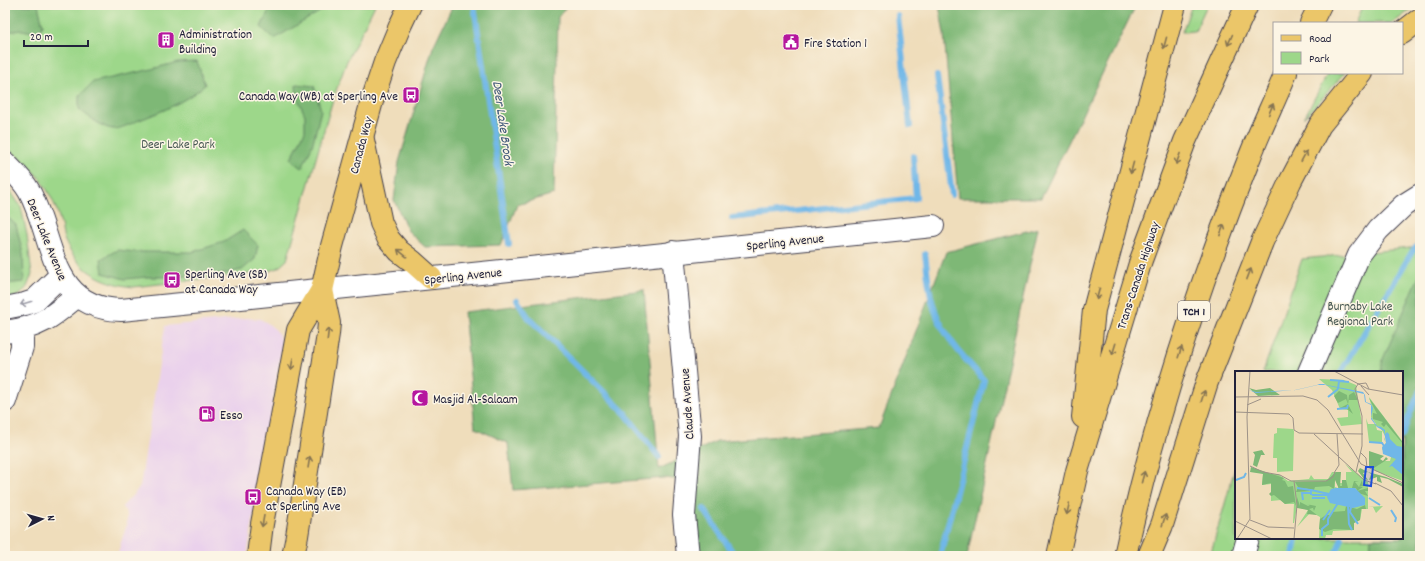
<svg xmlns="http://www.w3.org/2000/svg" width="1425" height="561" font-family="Dekko,sans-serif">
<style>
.built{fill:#ead1ec}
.green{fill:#9dd78a;stroke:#607c62}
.forest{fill:#7eb876;stroke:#506d58}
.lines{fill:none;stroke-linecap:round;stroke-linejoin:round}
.stream{stroke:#70b7e8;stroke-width:6}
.minor-casing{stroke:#413e4e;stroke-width:24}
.major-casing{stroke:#413e4e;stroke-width:24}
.highway-casing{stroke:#413e4e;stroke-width:24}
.minor{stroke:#fff;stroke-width:22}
.major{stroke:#ebc669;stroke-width:22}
.highway{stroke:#ebc669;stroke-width:22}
.oneway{stroke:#867452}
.oneway2{stroke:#9c9ca7}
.labels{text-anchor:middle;stroke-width:3;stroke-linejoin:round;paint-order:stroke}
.shield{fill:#fcf5e5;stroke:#63616e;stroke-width:1}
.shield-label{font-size:12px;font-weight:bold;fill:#22223b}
.poi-label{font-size:13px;fill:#22223b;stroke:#fcf5e5;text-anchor:start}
.park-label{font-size:13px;fill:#475853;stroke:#fcf5e5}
.street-label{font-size:13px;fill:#22223b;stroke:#fcf5e5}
.water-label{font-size:14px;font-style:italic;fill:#3d5678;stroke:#fcf5e5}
.inset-river{fill:none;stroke:#70b7e8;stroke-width:2}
.inset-road{fill:none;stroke:#9d9288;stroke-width:1}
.view{fill:#1d4ed8;fill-opacity:0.15;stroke:#1d4ed8;stroke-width:2}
.inset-edge{fill:none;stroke:#22223b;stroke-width:2}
</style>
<rect width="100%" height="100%" fill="#fcf5e5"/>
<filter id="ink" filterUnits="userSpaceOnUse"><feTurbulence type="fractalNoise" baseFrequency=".025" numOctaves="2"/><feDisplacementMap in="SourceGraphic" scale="8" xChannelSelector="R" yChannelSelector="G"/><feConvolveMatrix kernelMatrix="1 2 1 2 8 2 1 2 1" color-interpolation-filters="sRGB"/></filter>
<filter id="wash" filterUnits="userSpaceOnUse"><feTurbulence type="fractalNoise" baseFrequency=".012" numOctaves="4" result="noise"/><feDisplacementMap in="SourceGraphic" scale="16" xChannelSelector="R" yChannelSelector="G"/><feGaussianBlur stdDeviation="0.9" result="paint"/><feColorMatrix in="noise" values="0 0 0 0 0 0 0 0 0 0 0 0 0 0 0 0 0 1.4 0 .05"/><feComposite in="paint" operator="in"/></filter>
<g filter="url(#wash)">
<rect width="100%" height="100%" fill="#efddbb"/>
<polygon class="built" points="246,318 260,319 266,322 276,330 281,339 281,352 247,556 117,556 127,523 127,514 122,507 140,487 165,326"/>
<g class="green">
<path d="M5,5h370l-28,56 -14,38 -46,161 -9,8 -12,4 -133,15c-32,-4 -56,-17 -69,-48 -2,-6 -2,-12 -4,-18 -3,-13 -9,-25 -16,-36 -9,-16 -25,-27 -39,-38z"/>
<polygon points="1192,5 1207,5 1195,31 1182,32"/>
<polygon points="1363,5 1417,5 1393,23 1355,23"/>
<polygon points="1328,73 1345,73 1304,118"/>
<polygon points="5,183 21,207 27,235 32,274 27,287 20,295 5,300"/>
<polygon points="1420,247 1420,556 1210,556 1236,465 1236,538 1402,538 1402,372 1263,372 1302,259"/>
</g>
<g class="forest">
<polygon points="5,5 38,5 43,26 38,33 22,30 5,32"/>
<polygon points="276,5 331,5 274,39 261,27 271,6"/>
<polygon points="453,5 568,5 558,17 554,194 517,205 501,245 425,247 408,231 394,200 399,162 433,47"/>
<polygon points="939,5 1136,5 1041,198 958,198 944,34"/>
<path d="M197,61l8,24c-22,18 -42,26 -68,36 -7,3 -16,8 -24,8 -9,0 -27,-14 -34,-20v-13l14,-14 55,-12 30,-8z"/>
<polygon points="296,84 314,86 321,110 312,146 302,168 291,159 305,131 305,115 297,97"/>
<polygon points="5,215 16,225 23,254 24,282 5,284"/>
<polygon points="1038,228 967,556 696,556 689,481 665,478 513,490 508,443 475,428 464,312 644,290 659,469 717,441 879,428 946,252"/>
<polygon points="243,230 258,245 255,259 242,270 224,274 175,277 147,277 125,279 103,273 101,259 117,250 136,252 192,252 224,242"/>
<polygon points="1420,274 1420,556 1370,556 1371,538 1402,538 1402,372 1381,372 1383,359"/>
</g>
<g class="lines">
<g class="stream">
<polyline points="474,5 509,244"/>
<polyline points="898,16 910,126"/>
<polyline points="937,76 952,195"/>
<polyline points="1420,96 1420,97"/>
<polyline points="732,218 916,198 913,156"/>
<path d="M925,254c2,14 3,29 6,43 7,34 31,59 53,83l-44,176"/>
<polyline points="517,300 529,318 625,413 659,457"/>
<polyline points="1341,372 1412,252 1420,243"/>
<polyline points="1402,436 1411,411 1420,391"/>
<polyline points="704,509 735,556"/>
<polyline points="1293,556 1296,538"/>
<polyline points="1335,556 1342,538"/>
</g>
</g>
</g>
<g filter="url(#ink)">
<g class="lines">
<g class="minor-casing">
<g id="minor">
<path d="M5,163c9,9 18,17 24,28 26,48 20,117 92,119l91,-9 721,-75"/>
<polyline points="673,252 690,436 684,515 688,556"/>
<polyline points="5,308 25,304 34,301 61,275"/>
<path d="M5,332c34,-4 47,-15 72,-36"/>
<polyline points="1309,372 1359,255 1378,230 1404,205 1420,195"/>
<polyline points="5,401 22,347 22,330"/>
<polyline points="1243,556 1248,538"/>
</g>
</g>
<g class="major-casing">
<g id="major">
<polyline points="363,140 381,223 388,238 399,251 412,261 431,278"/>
<polyline points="258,556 262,524 298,330 322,290 332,246 372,101 385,62 400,26 410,5"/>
<polyline points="293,556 297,536 328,334 329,323 322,290"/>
</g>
</g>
<g class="highway-casing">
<g id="highway">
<polyline points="1311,23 1320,5"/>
<polyline points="1402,33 1420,19"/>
<polyline points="1083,417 1094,310 1175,5"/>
<polyline points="1058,556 1077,471 1141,260 1185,141 1247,5"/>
<path d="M1125,556c29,-136 73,-268 124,-397 11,-29 25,-57 37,-86"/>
<polyline points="1149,556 1162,525 1207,382 1262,242 1290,182 1320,125 1362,73"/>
</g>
</g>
<use href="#minor" class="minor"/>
<use href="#major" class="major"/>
<use href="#highway" class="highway"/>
</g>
<defs><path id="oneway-shaft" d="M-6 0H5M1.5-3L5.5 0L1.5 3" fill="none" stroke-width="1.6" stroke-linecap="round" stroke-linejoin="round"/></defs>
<g class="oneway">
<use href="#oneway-shaft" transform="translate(1230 40) rotate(114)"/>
<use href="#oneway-shaft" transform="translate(1165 43) rotate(105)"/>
<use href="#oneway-shaft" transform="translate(1271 109) rotate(-67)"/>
<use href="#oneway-shaft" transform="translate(1304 156) rotate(-62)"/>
<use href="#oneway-shaft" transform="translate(1178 159) rotate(111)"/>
<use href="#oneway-shaft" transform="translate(1132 168) rotate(105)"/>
<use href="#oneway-shaft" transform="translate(1222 230) rotate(-69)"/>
<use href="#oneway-shaft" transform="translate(402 253) rotate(-141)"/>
<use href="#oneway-shaft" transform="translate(1249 274) rotate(-69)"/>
<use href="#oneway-shaft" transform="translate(1098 294) rotate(105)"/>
<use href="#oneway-shaft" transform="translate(328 334) rotate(-83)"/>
<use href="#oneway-shaft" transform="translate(1114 349) rotate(107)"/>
<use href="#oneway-shaft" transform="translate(1180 352) rotate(-72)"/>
<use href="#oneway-shaft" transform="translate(292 364) rotate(100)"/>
<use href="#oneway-shaft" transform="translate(1203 396) rotate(-72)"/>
<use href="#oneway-shaft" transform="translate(309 462) rotate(-81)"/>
<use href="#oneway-shaft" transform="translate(1143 477) rotate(-75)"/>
<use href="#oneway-shaft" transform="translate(1068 509) rotate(103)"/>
<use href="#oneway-shaft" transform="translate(1164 520) rotate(-72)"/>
<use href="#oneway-shaft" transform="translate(263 521) rotate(100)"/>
</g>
<use class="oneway2" href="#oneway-shaft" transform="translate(26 303) rotate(163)"/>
</g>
<defs>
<g id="building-square" transform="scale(0.9)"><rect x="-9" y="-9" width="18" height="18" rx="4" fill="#b5179e" stroke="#fcf5e5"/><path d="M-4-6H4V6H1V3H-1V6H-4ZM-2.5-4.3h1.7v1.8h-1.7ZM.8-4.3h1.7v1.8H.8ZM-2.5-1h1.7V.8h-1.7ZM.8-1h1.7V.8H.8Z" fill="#fff"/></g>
<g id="civic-square" transform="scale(0.9)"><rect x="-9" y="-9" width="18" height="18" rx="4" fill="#b5179e" stroke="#fcf5e5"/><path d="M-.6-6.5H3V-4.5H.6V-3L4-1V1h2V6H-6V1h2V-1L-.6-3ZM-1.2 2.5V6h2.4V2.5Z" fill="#fff"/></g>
<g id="bus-square" transform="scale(0.9)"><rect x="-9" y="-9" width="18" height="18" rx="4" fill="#b5179e" stroke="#fcf5e5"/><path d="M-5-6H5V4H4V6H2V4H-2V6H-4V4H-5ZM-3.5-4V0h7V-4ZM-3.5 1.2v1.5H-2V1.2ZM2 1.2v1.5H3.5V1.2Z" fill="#fff"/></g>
<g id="mosque-square" transform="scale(0.9)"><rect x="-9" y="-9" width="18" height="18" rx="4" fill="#b5179e" stroke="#fcf5e5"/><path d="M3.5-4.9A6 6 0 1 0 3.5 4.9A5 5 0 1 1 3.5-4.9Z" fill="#fff"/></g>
<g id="fuel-square" transform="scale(0.9)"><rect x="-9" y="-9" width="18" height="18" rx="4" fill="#b5179e" stroke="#fcf5e5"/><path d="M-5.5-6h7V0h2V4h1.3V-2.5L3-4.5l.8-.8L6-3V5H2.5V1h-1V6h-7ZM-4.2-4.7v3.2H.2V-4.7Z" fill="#fff"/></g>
</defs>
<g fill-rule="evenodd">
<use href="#building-square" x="166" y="40"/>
<use href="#civic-square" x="791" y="42"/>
<use href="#bus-square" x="411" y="95"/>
<use href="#bus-square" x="172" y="280"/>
<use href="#mosque-square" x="420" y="398"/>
<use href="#fuel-square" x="207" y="414"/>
<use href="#bus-square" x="253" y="497"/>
</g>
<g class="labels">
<rect class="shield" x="1178" y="301" width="32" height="20" rx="3"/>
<g class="shield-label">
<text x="1194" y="315">TCH 1</text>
</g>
<g class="poi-label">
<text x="179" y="38">Administration<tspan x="179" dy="15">Building</tspan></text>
<text x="804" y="47">Fire Station 1</text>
<text x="398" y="100" text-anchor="end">Canada Way (WB) at Sperling Ave</text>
<text x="185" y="278">Sperling Ave (SB)<tspan x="185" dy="15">at Canada Way</tspan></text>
<text x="433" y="403">Masjid Al-Salaam</text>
<text x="220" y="419">Esso</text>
<text x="266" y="495">Canada Way (EB)<tspan x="266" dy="15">at Sperling Ave</tspan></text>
</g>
<g class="park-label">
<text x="178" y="148">Deer Lake Park</text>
<text x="1360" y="310">Burnaby Lake<tspan x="1360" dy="15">Regional Park</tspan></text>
</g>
<g class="street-label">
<text transform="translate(360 145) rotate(-75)" y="5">Canada Way</text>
<text transform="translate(48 239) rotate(68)" y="5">Deer Lake Avenue</text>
<text transform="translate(785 241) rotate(-6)" y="5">Sperling Avenue</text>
<text transform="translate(463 275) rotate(-6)" y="5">Sperling Avenue</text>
<text transform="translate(1137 275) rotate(-72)" y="5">Trans-Canada Highway</text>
<text transform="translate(686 404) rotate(-94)" y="5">Claude Avenue</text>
</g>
<g class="water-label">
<text transform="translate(504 123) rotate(82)" y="5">Deer Lake Brook</text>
</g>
</g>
<g transform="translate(1235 371)">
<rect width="168" height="168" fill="#efddbb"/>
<path d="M84,8l25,1 12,5 6,39 -21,2 -4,-8 11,-1v-7l-8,-1 -8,-19zM134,26l34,45v39l-28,-10 -6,-10h21l1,-4 -9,-8 4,-6 -2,-4v-2l2,6 1,4 2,-4 -9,-16 -4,-1 1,4 5,1v11h-13l-3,-24 2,6h8l-5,-7 1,-9zM42,57l16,1 1,2 -1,40 -16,1v-14h-4l1,-24 3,-1zM110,93l23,18v25l15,-1 -7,7 -3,-6h-5v8v-6h-6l-2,11 -6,3v7l-21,1 -1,4h-6l-1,4h-6l1,-22 -9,-5 -14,15 11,-17 -11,-3 -3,16h-1l1,-19h-9l-4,-4 -10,1v-17l-9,1 1,-11h15l10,7 21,-2 2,-4 3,4h14l4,-7h8l-1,7h-4v8l3,1 2,-5h6v-11h6z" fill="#9dd78a"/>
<path d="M14,17l7,2 14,-2 10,7 -22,1zM104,20l8,4 1,8 1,-8 5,-3 4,8h-9l-1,4 5,10 -6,-5 -7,-1 8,-4 -2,-5 -8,4 -4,-7zM134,27l14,18 20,27v1l-17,-20 -2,3 -3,-3 2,-2 -10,-3v-6l4,1zM27,79l3,5h-4l-4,12 -4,-2 2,-10 -2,-3zM134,80l15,5 -4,3 3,2 3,-4 2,2 -14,9 -5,-2zM16,96l33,11 -2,2 3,1 3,6 5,-1 3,20 -2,-4 -9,2 -11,-9 -3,1 -2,-2 2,-2v-9l-9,2 1,-11 -13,-2zM125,97l8,4 18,5 17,7v3l-15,-8 -8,-2 2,6 -5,-2v-4l-8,3 2,-6 -3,-2 -5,1 5,7 -4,-1 -6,-8zM101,101h5l-1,14h2v-6h4l2,8 -9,1 -4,-9 -1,9 -5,-3 -14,1 -1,3 -11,-2 8,3 -15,1 2,-5 -3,-5 31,-1zM127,109l1,6 -4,1h4l-6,4 11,-3v3h-3l3,5 -10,-3 -2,-5 -3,1 -5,-1h4l2,-7 5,1h-4l4,5zM62,126l3,9v-4l8,4 2,-1 -4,-1 10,2 -2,5 -1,-3 3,-1 -7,2 8,6 -10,-1 1,-4 -11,-2zM130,134l1,4h-5l-1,11 -6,3v7l-20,-1 -9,3 -6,-3 1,-10 6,-4h4l2,-3 13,-1 1,-5 11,3z" fill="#7eb876"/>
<path d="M86,13l-26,6 -39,3 -7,-3 7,2 40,-2 26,-6 41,8 2,3 1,7 5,2 2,4 -2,9 6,9 4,1 4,3v4l2,-2 2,2 1,5 7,7 6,1v28l-11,-9 -3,1 7,-8 -13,-5 -1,-7 4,-4 -2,-12 -7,-4 -6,-8v-14l-6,-3 -1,-8zM101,117h19l10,10v7l-12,3 -23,-5 -3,-6 4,-8z" fill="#70b7e8"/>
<path class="inset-river" d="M95,9l14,1M103,18l1,-8 10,1M93,26l10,-8M102,38l10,-1 1,-3M134,71l13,1 2,3M1,109l8,-3 2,-4M62,117l14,2v5M76,119l18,4M77,124h16M77,127h13M134,127l11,7M68,129l-1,-7h8M113,135l1,18 3,6M116,136l-1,5 8,12M156,139l5,8 -1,4M88,149l7,-10M87,165v-7l6,-5v-5l10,-16"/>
<path class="inset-road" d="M99,0l34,18 35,6M126,15l8,9M0,26l68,-1 14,4 11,10 33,54 42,19M12,34l14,-6M0,41l54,2 4,4 1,12 5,3 64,1M79,63l50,46 12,4M126,82l5,5 1,10M15,95l13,6 17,3 11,6h35l7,-4 2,-5M121,101l6,-26v-30l-7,-27 3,-5 8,-1 3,6M99,102l5,-8 -2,-31M140,112l16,8 12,15M15,149l18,7 26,1M0,150l37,18M2,168l13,-20 -3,-102 3,-46M59,168l3,-34 -3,-24"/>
<path class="view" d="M131,96h7l-2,19 -7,-1z"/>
<rect width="168" height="168" class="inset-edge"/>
</g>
<rect width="1425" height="561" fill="none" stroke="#fcf5e5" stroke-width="20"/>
<rect x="1273" y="22" width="130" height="52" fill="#fcf5e5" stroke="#a5a1a1"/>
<rect x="1281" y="35" width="20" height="6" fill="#ebc669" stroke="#a5a1a1"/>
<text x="1309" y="42" font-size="12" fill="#22223b">Road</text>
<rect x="1281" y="52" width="20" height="12" fill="#9dd78a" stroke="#a5a1a1"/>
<text x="1309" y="62" font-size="12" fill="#22223b">Park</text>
<g transform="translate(42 519) rotate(84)" stroke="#fcf5e5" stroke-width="3" paint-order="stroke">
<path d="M0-3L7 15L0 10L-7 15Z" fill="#22223b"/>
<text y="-6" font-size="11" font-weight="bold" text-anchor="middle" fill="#22223b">N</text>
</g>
<path d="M24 40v6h64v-6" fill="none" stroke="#22223b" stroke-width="2"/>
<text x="30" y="40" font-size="12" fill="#22223b" stroke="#fcf5e5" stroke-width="3" paint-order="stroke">20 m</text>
</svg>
